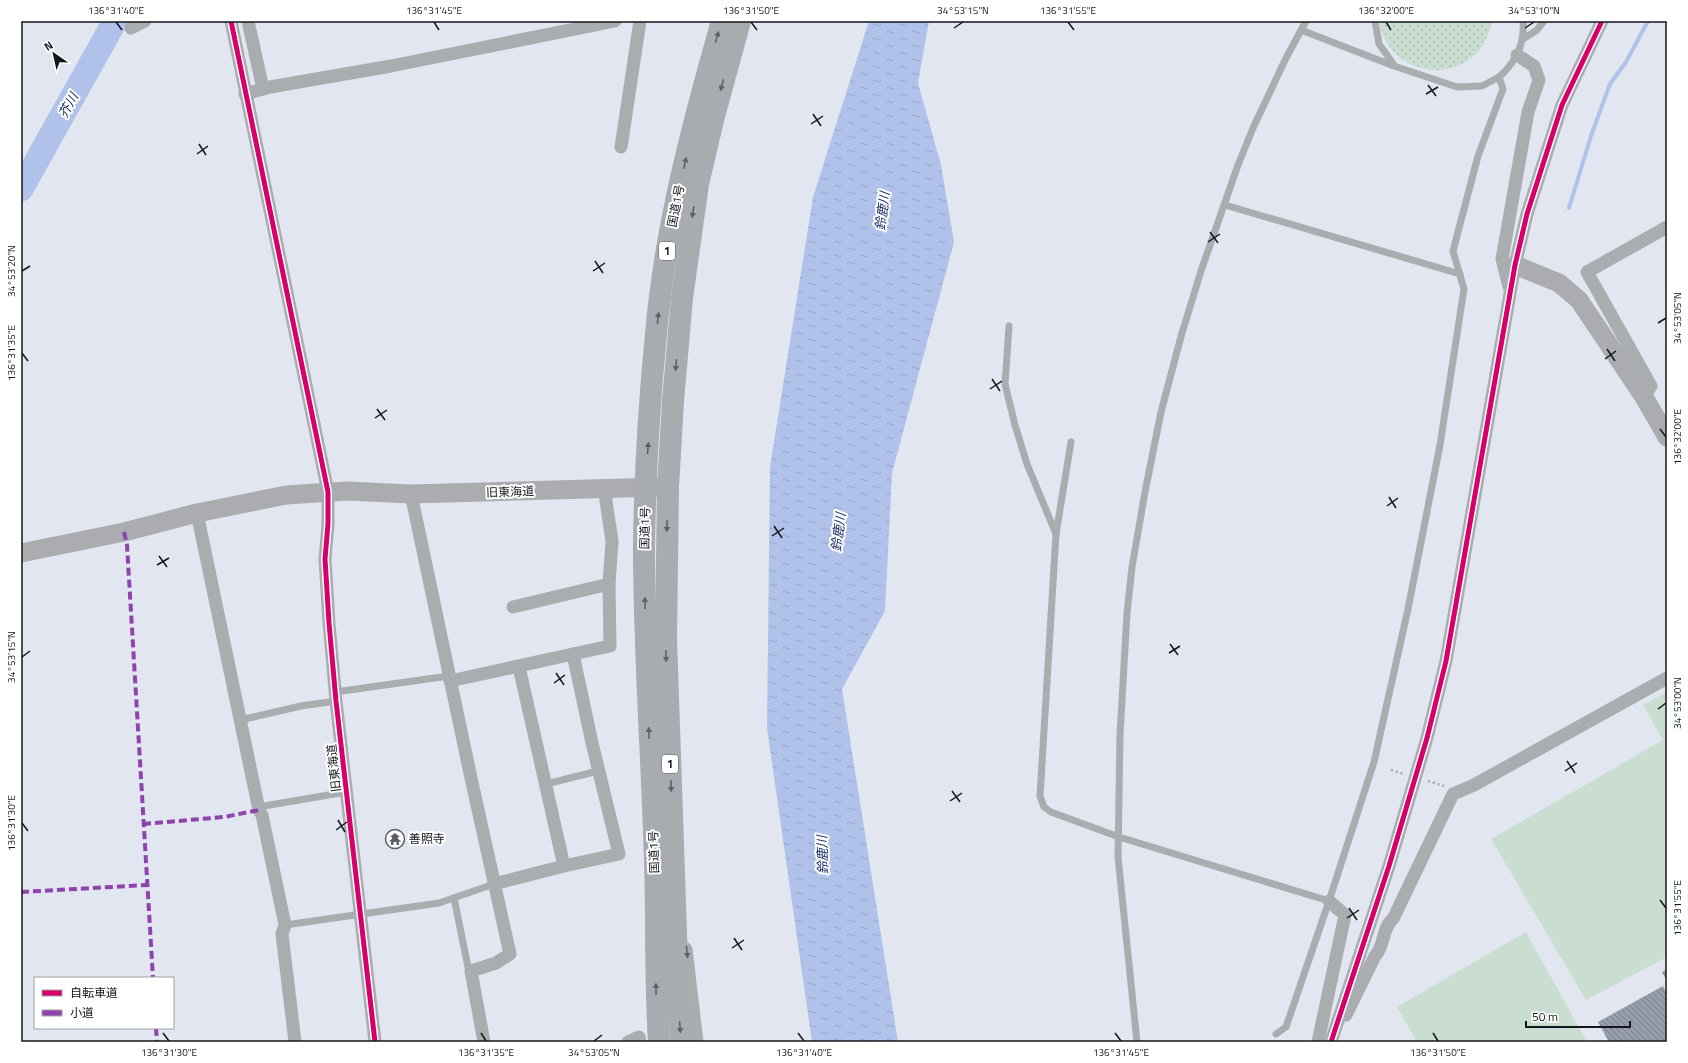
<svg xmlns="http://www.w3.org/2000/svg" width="1688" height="1063" font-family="'Titillium Web','Noto Sans JP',sans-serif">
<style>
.park{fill:url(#park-dots)}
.pitch{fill:#c9ddd0}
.water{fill:url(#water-ripples)}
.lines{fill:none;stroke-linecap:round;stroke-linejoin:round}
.stream{stroke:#b0c2e9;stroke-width:4}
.river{stroke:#b0c2e9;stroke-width:25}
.building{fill:url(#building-back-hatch)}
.path{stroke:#a5a8aa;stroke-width:2.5;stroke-dasharray:2 3;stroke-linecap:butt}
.lane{stroke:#aaadaf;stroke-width:7}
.street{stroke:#aaadaf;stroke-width:13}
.secondary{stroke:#aaacb0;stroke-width:19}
.highway{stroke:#a8abb0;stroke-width:22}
.quiet{stroke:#8e44ad;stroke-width:4;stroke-dasharray:8 4;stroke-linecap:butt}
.cycleway-casing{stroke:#fff;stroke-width:8}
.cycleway{stroke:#d6006c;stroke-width:5}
.oneway{fill:#5e6066}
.oneway2{fill:#5e6266}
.ticks{fill:none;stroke:#13161c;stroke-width:1.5}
.labels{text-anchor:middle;stroke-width:4;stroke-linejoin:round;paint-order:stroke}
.shield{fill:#fff;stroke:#5a5c60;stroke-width:1}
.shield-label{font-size:11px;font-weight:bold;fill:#13161c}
.street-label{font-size:12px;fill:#13161c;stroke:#fff}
.poi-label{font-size:12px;fill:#13161c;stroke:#fff;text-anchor:start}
.water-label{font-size:13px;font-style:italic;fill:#182d6a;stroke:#fff}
.neatline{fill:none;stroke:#13161c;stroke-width:1.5}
.ticks-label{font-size:10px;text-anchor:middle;fill:#13161c}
</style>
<defs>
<pattern id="park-dots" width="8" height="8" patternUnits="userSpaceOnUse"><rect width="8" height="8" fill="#c9ddd0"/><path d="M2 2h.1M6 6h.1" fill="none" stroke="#acbdb2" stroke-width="1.8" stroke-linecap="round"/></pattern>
<pattern id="water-ripples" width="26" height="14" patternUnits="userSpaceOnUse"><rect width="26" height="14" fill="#b0c2e9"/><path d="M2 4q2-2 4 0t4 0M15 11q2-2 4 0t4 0" fill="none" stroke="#96a6c7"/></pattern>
<pattern id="building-back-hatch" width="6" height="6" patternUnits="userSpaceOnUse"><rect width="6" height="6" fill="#979daa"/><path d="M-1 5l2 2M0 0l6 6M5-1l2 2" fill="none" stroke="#7a7f8a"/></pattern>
</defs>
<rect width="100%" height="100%" fill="#e1e6f0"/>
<path class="park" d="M1379,21h113c-3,12 -7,24 -16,33 -34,32 -90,13 -97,-33z"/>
<g class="pitch">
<polygon points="1667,692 1667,957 1586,1000 1491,839 1663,740 1643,705"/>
<polygon points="1526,932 1587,1042 1417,1042 1397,1007"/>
</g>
<polygon class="water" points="869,21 929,21 918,83 941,165 954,242 892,473 885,611 842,689 898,1042 812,1042 767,728 770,467 813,197"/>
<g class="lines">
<polyline class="stream" points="1569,208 1591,136 1610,84 1626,62 1648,21"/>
<polyline class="river" points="21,189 115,21"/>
</g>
<g class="building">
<polygon points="1667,969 1667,981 1662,972"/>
<polygon points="1663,986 1667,994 1667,1042 1609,1042 1598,1022"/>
</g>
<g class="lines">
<g class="path">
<polyline points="1391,770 1404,774"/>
<polyline points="1428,781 1444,786"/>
</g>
<g class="lane">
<polyline points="1375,21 1379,44 1394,65"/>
<polyline points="1301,30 1394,66 1457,87 1482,86 1499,77"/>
<polyline points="1523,39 1537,30 1544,21"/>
<polyline points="1225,205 1460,274"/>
<polyline points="1009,326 1005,384 1015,425 1027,464 1056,534"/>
<polyline points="1071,442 1056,534 1040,796 1044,807 1051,812 1119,837 1329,901"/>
<polyline points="335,692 449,676"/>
<polyline points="240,720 301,706 336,701"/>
<polyline points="546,784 598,771"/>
<polyline points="258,807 346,792"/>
<polyline points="454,898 468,967 471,971"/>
<polyline points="285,925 439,903 494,884"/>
<path d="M1276,1034l10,-7 43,-126 45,-139 34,-153 32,-164 24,-156 -11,-38 25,-95 25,-67 -4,-12c17,-15 26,-33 24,-56"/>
<polyline points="1137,1042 1118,857 1120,735 1127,613 1132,567 1145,492 1161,412 1182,333 1202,268 1238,165 1253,128 1286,58 1306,21"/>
</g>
<g class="street">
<polyline points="231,21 328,492 328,524 325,559 329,623 336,701 375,1042"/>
<polyline points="248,21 263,89"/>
<polyline points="131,28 145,21"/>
<polyline points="245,94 270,87 391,66 615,21"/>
<polyline points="621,147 640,21"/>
<polyline points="1509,287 1502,259 1528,112 1539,80 1534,66 1517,55"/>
<polyline points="1644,397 1651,386 1587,272 1667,227"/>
<polyline points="411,494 471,778 510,954 496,963 471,971 484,1042"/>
<polyline points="197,513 259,810 262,815 285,925 282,934 295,1042"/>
<polyline points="513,607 609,584"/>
<polyline points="573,654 610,646 609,584 612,541 606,501 606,489"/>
<polyline points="519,667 564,866"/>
<polyline points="450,681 573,654 592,743 619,854 564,866 494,884"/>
<polyline points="686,949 697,1042"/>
<path d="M1346,1015l29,-59c10,-10 7,-29 18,-37l60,-125 21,-9 193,-107"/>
<polyline points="628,1042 639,1037 640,1042"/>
<polyline points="1318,1042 1345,915 1329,901"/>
<polyline points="1331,1042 1389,866 1427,738 1446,661 1515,265 1527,214 1562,105 1602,21"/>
</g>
<g class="secondary">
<polyline points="1515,265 1559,283 1579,300 1644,397 1667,437"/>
<polyline points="21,553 124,532 197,513 286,495 347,491 411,494 661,487"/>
</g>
<g class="highway">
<path d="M659,1042c-4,-60 -2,-120 -4,-181 -3,-105 -11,-210 -11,-315 1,-70 5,-142 12,-212 9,-106 37,-211 66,-313"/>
<polyline points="681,1042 678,992 666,639 668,487 673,401 682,298 698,184 714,116 740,21"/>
</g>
<g class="quiet">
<polyline points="124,532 127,545 153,978"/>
<polyline points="143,824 224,817 259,810"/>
<polyline points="21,892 147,885"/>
<polyline points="156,1028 157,1042"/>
</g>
<g class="cycleway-casing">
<g id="cycleway">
<polyline points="231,21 328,492 328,524 325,559 329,623 336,701 375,1042"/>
<polyline points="1331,1042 1389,866 1427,738 1446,661 1515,265 1527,214 1562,105 1602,21"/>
</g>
</g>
<use href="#cycleway" class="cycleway"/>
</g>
<defs><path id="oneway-solid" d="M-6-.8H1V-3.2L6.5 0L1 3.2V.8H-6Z"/></defs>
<g class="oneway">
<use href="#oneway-solid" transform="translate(717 37) rotate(-74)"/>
<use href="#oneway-solid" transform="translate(722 85) rotate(105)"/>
<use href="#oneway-solid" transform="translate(685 163) rotate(-78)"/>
<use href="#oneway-solid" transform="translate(693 212) rotate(99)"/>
<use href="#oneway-solid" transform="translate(658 318) rotate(-83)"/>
<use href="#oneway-solid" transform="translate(676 365) rotate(95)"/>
<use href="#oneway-solid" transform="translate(648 448) rotate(-86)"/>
<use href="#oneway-solid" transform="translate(667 526) rotate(92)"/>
<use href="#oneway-solid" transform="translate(645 603) rotate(-91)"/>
<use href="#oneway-solid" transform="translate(666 656) rotate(88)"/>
<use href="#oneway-solid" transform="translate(649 733) rotate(-92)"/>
<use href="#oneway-solid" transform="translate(671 786) rotate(88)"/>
<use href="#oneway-solid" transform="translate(656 989) rotate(-91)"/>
<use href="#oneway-solid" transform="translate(680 1027) rotate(86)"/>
</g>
<use class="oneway2" href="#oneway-solid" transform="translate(687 952) rotate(84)"/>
<path class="ticks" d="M116,22l6,8M434,22l5,8M751,22l6,8M1068,22l6,8M1386,22l5,8M954,28l9,-6M1525,28l9,-6M1428,85l8,11M1426,94l12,-7M813,114l8,12M811,124l12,-8M199,144l7,11M197,154l11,-8M1210,232l8,11M1208,242l12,-8M595,261l8,12M22,271l8,-5M593,271l12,-8M1658,323l8,-5M1607,349l8,12M22,353l6,8M1605,359l11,-8M992,379l8,12M990,389l12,-8M377,409l8,11M375,418l12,-8M1660,429l6,8M1389,497l7,11M1387,506l11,-8M774,526l8,12M772,536l12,-8M159,556l8,11M157,565l12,-7M1170,644l8,11M1169,653l11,-7M22,657l8,-6M556,673l8,12M554,683l11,-8M1658,709l8,-6M1567,761l8,12M1565,771l12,-8M952,791l8,11M950,801l12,-8M338,820l7,12M22,823l6,8M336,830l11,-8M1660,900l6,8M1349,908l8,12M1347,918l12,-8M734,938l8,12M732,948l12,-8M163,1033l6,8M481,1033l5,8M798,1033l6,8M1115,1033l6,8M1433,1033l5,8M594,1041l8,-6"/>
<defs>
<g id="temple-ring" transform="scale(1)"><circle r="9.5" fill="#fff" stroke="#5b5f66" stroke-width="1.5"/><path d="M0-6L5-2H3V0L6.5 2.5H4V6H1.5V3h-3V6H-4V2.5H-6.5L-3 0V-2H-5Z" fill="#5b5f66"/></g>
</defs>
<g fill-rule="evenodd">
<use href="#temple-ring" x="395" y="839"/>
</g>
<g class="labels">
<g class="shield">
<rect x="659" y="242" width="16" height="18" rx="3"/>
<rect x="662" y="755" width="16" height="18" rx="3"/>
</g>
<g class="shield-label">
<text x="667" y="255">1</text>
<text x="670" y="768">1</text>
</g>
<g class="street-label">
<text transform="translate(676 206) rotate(-79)" y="4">国道1号</text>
<text transform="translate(510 492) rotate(-2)" y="4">旧東海道</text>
<text transform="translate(645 528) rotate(-89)" y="4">国道1号</text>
<text transform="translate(334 768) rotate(-96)" y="4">旧東海道</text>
<text transform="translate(654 852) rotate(-92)" y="4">国道1号</text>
</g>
<g class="poi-label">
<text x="409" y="843">善照寺</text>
</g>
<g class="water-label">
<text transform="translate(68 105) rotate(-61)" y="5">芥川</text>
<text transform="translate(882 211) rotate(-83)" y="5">鈴鹿川</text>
<text transform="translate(838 532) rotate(-83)" y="5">鈴鹿川</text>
<text transform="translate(822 855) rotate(-92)" y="5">鈴鹿川</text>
</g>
</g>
<rect width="1688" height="1063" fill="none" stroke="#ffffff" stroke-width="44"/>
<rect x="34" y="977" width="140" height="52" fill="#ffffff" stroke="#a1a2a4"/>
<rect x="42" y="990" width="20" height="6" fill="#d6006c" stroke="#a1a2a4"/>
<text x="70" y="997" font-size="12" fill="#13161c">自転車道</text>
<rect x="42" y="1010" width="20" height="6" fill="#8e44ad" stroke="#a1a2a4"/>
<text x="70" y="1017" font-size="12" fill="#13161c">小道</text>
<g transform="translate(54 54) rotate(326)" stroke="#ffffff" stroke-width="3" paint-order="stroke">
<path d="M0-3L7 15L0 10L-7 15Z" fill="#13161c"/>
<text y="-6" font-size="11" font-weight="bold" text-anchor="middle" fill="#13161c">N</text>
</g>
<path d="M1526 1021v6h104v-6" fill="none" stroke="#13161c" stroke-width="2"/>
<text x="1532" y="1021" font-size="12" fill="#13161c" stroke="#ffffff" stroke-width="3" paint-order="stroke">50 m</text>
<rect x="22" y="22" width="1644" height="1019" class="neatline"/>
<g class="ticks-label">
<text x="116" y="14">136°31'40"E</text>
<text x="434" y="14">136°31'45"E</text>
<text x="751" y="14">136°31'50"E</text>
<text x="963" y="14">34°53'15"N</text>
<text x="1068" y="14">136°31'55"E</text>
<text x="1386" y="14">136°32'00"E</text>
<text x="1534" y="14">34°53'10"N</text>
<text transform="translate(11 271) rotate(-90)" y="4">34°53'20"N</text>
<text transform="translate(1677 318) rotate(-90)" y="4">34°53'05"N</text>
<text transform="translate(11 353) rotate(-90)" y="4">136°31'35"E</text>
<text transform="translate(1677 437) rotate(-90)" y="4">136°32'00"E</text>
<text transform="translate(11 657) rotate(-90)" y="4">34°53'15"N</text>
<text transform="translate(1677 703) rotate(-90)" y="4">34°53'00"N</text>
<text transform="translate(11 823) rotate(-90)" y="4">136°31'30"E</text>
<text transform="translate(1677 908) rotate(-90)" y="4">136°31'55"E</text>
<text x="169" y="1056">136°31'30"E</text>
<text x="486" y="1056">136°31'35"E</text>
<text x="594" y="1056">34°53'05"N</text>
<text x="804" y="1056">136°31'40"E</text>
<text x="1121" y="1056">136°31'45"E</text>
<text x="1438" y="1056">136°31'50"E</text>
</g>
</svg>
